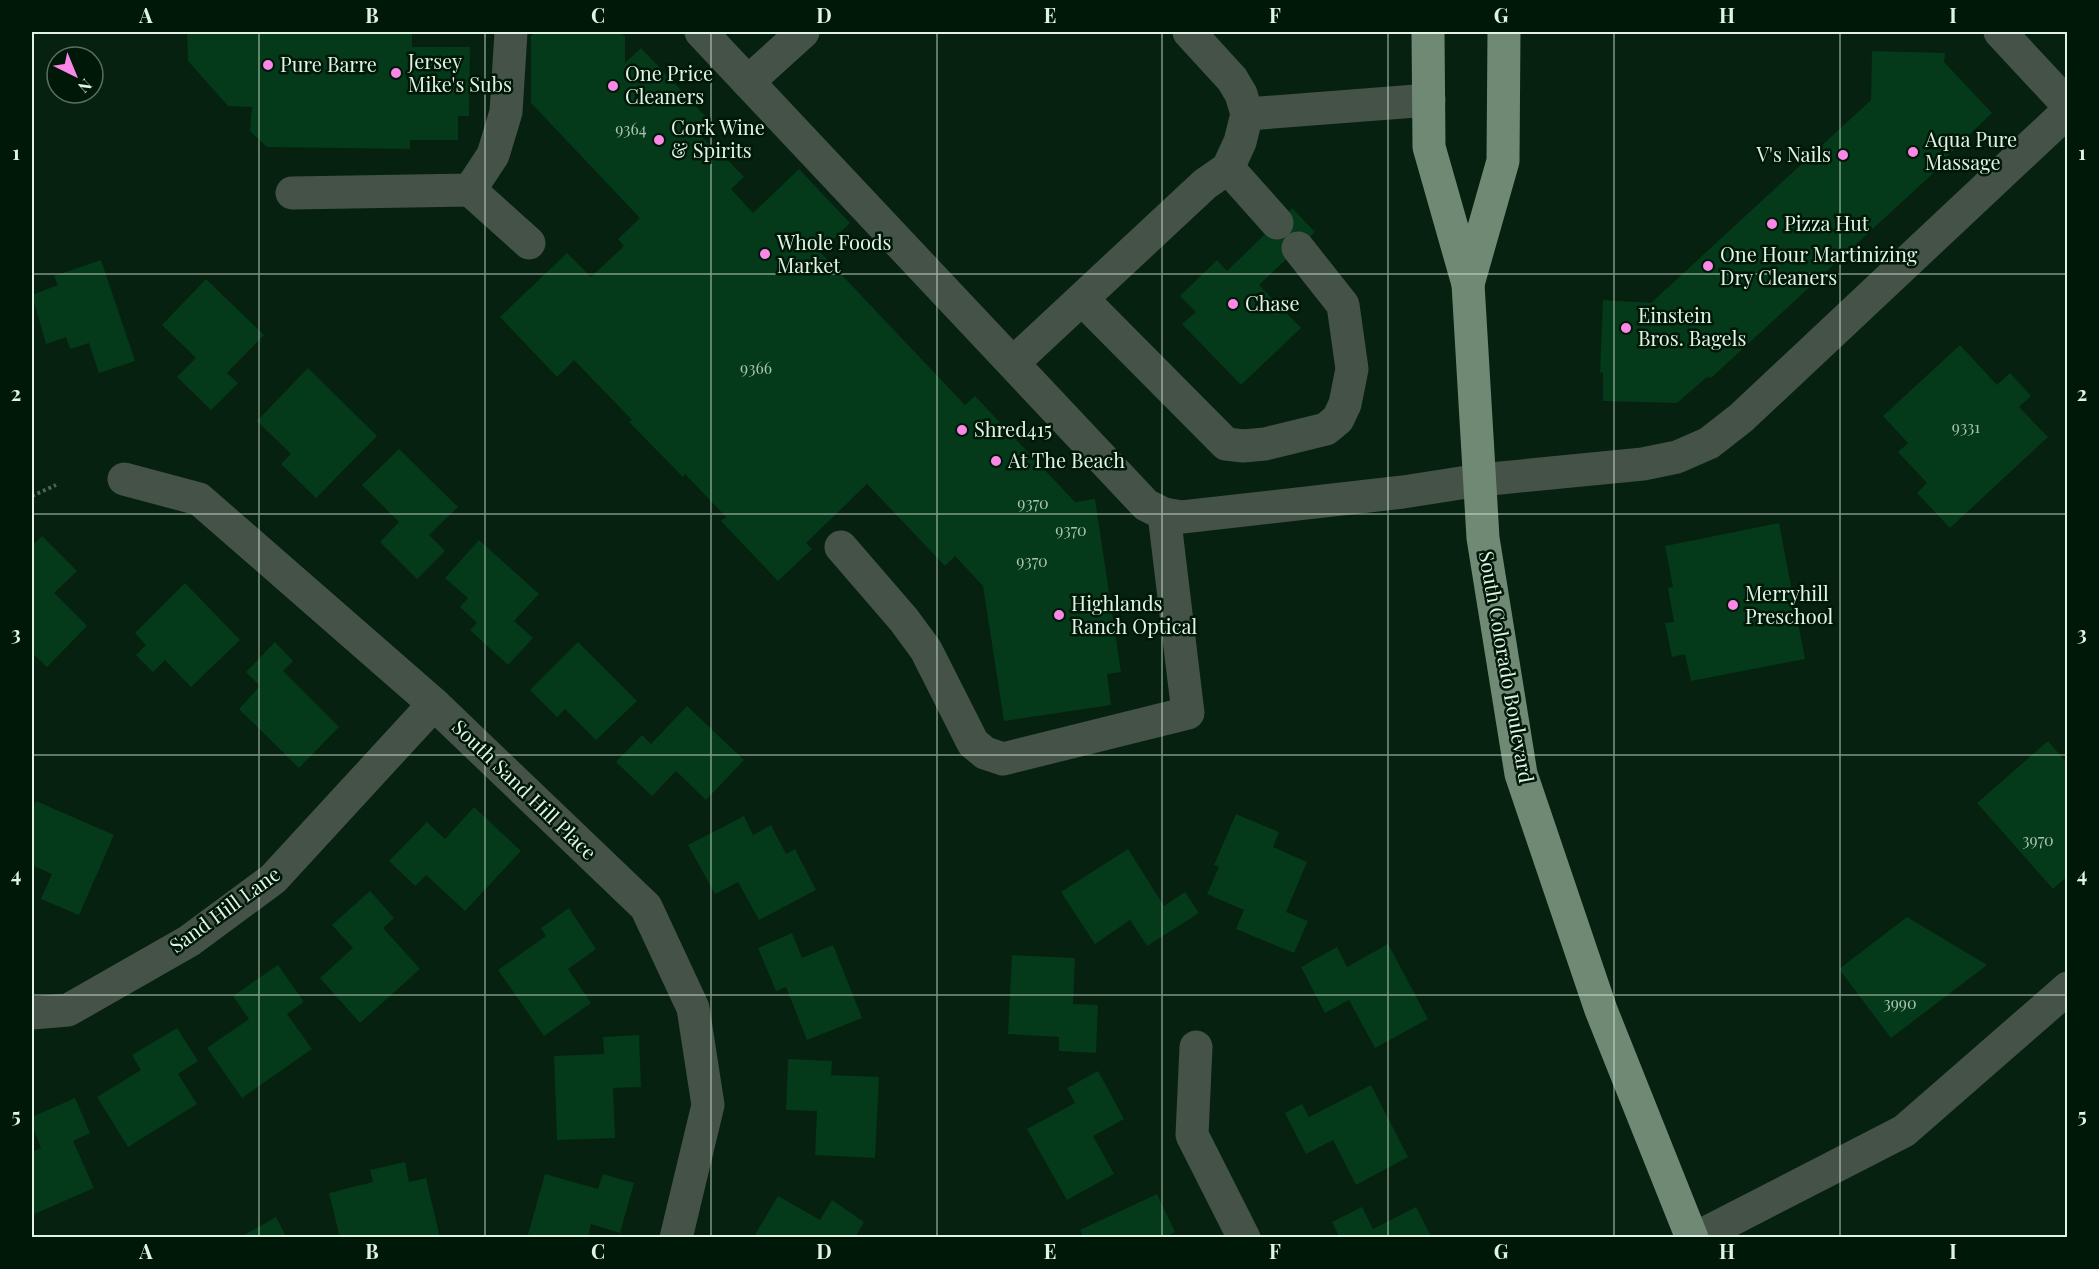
<svg xmlns="http://www.w3.org/2000/svg" width="2099" height="1269" font-family="'Playfair Display',serif">
<style>
.building{fill:#04391a}
.lines{fill:none;stroke-linecap:round;stroke-linejoin:round}
.path{stroke:#4c6454;stroke-width:4;stroke-dasharray:3 3;stroke-linecap:butt}
.minor{stroke:#455248;stroke-width:33}
.major{stroke:#6f8975;stroke-width:33}
.grid{fill:none;stroke:#e2f3e6;stroke-width:1.5;stroke-opacity:0.55}
.poi-dot{fill:#fb87e6;stroke:#001807;stroke-width:2}
.labels{text-anchor:middle;stroke-width:5;stroke-linejoin:round;paint-order:stroke}
.number-label{font-size:16px;fill:#aac4b3}
.poi-label{font-size:20px;fill:#e2f3e6;stroke:#001807;text-anchor:start}
.street-label{font-size:20px;fill:#e2f3e6;stroke:#001807}
.neatline{fill:none;stroke:#e2f3e6;stroke-width:2}
.grid-label{font-size:20px;text-anchor:middle;font-weight:bold;fill:#e2f3e6}
</style>
<rect width="100%" height="100%" fill="#06210f"/>
<g class="building">
<polygon points="187,32 412,32 412,47 470,47 469,116 458,116 458,140 410,140 410,149 267,147 250,131 252,107 228,106 188,61"/>
<polygon points="536,32 620,32 625,37 625,63 641,48 712,123 700,135 713,148 715,147 744,177 731,189 753,213 799,169 850,223 820,252 965,405 975,396 1075,502 1095,499 1121,672 1107,674 1111,705 1004,721 983,586 955,556 945,566 867,484 806,543 812,549 778,581 721,521 726,517 685,474 683,477 629,422 632,420 574,360 557,377 500,317 567,253 591,277 624,246 618,239 640,218 531,103 531,36"/>
<polygon points="1872,51 1945,53 1944,62 1992,113 1941,162 1941,166 1711,378 1707,377 1677,403 1603,401 1603,372 1600,373 1603,300 1651,303 1871,100"/>
<polygon points="1292,208 1315,232 1259,285 1301,328 1241,385 1182,324 1196,312 1180,296 1217,260 1227,271"/>
<polygon points="101,260 135,361 99,373 89,343 70,349 66,337 46,344 32,295 58,285 54,276"/>
<polygon points="206,279 264,335 227,373 238,383 211,410 177,377 196,358 162,325"/>
<polygon points="1960,345 1997,385 2010,373 2031,396 2019,407 2048,437 1950,528 1917,493 1927,483 1898,452 1908,443 1883,416"/>
<polygon points="308,368 377,436 316,498 281,464 291,454 257,421"/>
<polygon points="399,449 458,507 429,535 445,551 417,579 380,542 399,522 362,485"/>
<polygon points="1779,523 1805,659 1691,681 1685,654 1672,657 1665,623 1674,622 1668,588 1673,587 1665,546"/>
<polygon points="42,536 77,571 54,593 87,626 47,667 32,653 32,546"/>
<polygon points="479,540 539,594 514,621 533,638 508,665 470,630 477,623 460,607 468,598 445,578"/>
<polygon points="185,583 240,640 191,687 165,660 153,672 136,655 146,645 135,633"/>
<polygon points="275,642 293,661 283,671 339,727 299,768 239,709 260,686 246,672"/>
<polygon points="578,642 637,701 596,740 565,709 557,717 530,690"/>
<polygon points="687,706 744,760 706,800 676,771 652,796 616,762 642,735 651,744"/>
<polygon points="2048,741 2068,764 2068,876 2053,889 1977,803"/>
<polygon points="36,801 114,835 79,915 41,899 52,874 32,865 32,811"/>
<polygon points="474,807 521,851 465,911 426,875 415,886 389,861 427,822 445,839"/>
<polygon points="1236,814 1279,832 1273,847 1307,862 1286,912 1308,921 1294,953 1236,929 1244,910 1207,894 1219,867 1214,865"/>
<polygon points="744,816 753,835 771,825 786,854 795,849 816,890 759,920 738,882 715,894 688,845"/>
<polygon points="1128,849 1164,906 1185,892 1199,913 1147,946 1130,920 1095,944 1061,892"/>
<polygon points="370,891 394,918 383,928 420,969 360,1023 320,978 353,948 332,925"/>
<polygon points="569,908 596,949 568,969 591,1003 544,1036 498,970 546,936 541,928"/>
<polygon points="1907,917 1987,965 1891,1038 1839,969"/>
<polygon points="792,933 802,958 833,945 862,1018 807,1040 786,987 776,991 758,948"/>
<polygon points="1388,944 1428,1019 1375,1048 1349,1000 1325,1013 1301,967 1337,947 1347,967"/>
<polygon points="1012,955 1075,958 1073,1004 1098,1005 1096,1053 1059,1051 1059,1037 1008,1034"/>
<polygon points="278,965 304,1002 287,1014 312,1049 242,1098 207,1048 249,1019 233,996"/>
<polygon points="177,1028 198,1061 178,1074 197,1104 128,1147 97,1097 141,1070 132,1055"/>
<polygon points="639,1035 641,1087 613,1088 615,1138 557,1140 554,1056 604,1054 603,1037"/>
<polygon points="788,1059 832,1061 831,1075 879,1077 875,1158 815,1155 817,1111 786,1110"/>
<polygon points="1098,1071 1124,1119 1093,1136 1114,1174 1067,1200 1027,1129 1075,1103 1067,1088"/>
<polygon points="1371,1085 1408,1157 1356,1185 1333,1140 1306,1154 1285,1113 1302,1104 1309,1117"/>
<polygon points="75,1098 90,1133 73,1141 94,1188 32,1215 32,1152 41,1148 32,1126 32,1117"/>
<polygon points="405,1162 409,1182 426,1178 440,1238 340,1238 329,1193 373,1182 370,1170"/>
<polygon points="545,1174 598,1189 603,1174 634,1183 620,1233 591,1224 588,1238 527,1238"/>
<polygon points="1157,1194 1175,1232 1163,1238 1084,1238 1080,1230"/>
<polygon points="778,1196 820,1220 832,1200 864,1222 855,1238 753,1238"/>
<polygon points="1362,1207 1373,1229 1416,1207 1432,1238 1340,1238 1332,1222"/>
<polygon points="276,1217 287,1238 239,1238"/>
</g>
<g class="lines">
<polyline class="path" points="32,496 56,485"/>
<g class="minor">
<polyline points="701,32 1146,505 1164,514 1182,517 1403,492 1480,480 1643,464 1677,457 1709,443 1741,418 2068,111"/>
<polyline points="1189,32 1232,79 1241,94 1247,114"/>
<polyline points="2000,32 2068,105"/>
<polyline points="748,82 803,32"/>
<polyline points="1228,168 1277,223"/>
<polyline points="470,190 493,155 506,112 511,32"/>
<polyline points="292,193 470,190 529,243"/>
<polyline points="1082,299 1226,444 1243,446 1265,444 1326,429 1338,419 1345,404 1352,369 1343,305 1298,248"/>
<polyline points="1013,363 1205,184 1228,168 1240,142 1247,114 1429,100"/>
<polyline points="124,479 199,499 434,704 646,907 693,1008 708,1105 676,1238"/>
<polyline points="841,547 904,620 926,650 973,743 985,753 1003,759 1188,713 1164,514"/>
<polyline points="32,1013 68,1010 189,941 273,879 434,704"/>
<polyline points="1196,1047 1192,1135 1244,1238"/>
<polyline points="1696,1238 1904,1131 2068,988"/>
</g>
<g class="major">
<polyline points="1428,32 1429,147 1468,284 1483,538 1521,774 1601,1010 1692,1238"/>
<polyline points="1468,284 1503,161 1504,32"/>
</g>
</g>
<path class="grid" d="M259,32v1206M485,32v1206M711,32v1206M937,32v1206M1162,32v1206M1388,32v1206M1614,32v1206M1840,32v1206M32,274h2036M32,514h2036M32,755h2036M32,995h2036"/>
<g class="poi-dot">
<circle cx="268" cy="65" r="6"/>
<circle cx="396" cy="73" r="6"/>
<circle cx="613" cy="86" r="6"/>
<circle cx="659" cy="140" r="6"/>
<circle cx="1913" cy="152" r="6"/>
<circle cx="1843" cy="155" r="6"/>
<circle cx="1772" cy="224" r="6"/>
<circle cx="765" cy="254" r="6"/>
<circle cx="1708" cy="266" r="6"/>
<circle cx="1233" cy="304" r="6"/>
<circle cx="1626" cy="328" r="6"/>
<circle cx="962" cy="430" r="6"/>
<circle cx="996" cy="461" r="6"/>
<circle cx="1733" cy="605" r="6"/>
<circle cx="1059" cy="615" r="6"/>
</g>
<g class="labels">
<g class="number-label">
<text x="631" y="135">9364</text>
<text x="756" y="374">9366</text>
<text x="1966" y="433">9331</text>
<text x="1033" y="509">9370</text>
<text x="1071" y="536">9370</text>
<text x="1032" y="567">9370</text>
<text x="2038" y="846">3970</text>
<text x="1900" y="1009">3990</text>
</g>
<g class="poi-label">
<text x="408" y="69">Jersey<tspan x="408" dy="23">Mike's Subs</tspan></text>
<text x="280" y="72">Pure Barre</text>
<text x="625" y="81">One Price<tspan x="625" dy="23">Cleaners</tspan></text>
<text x="671" y="135">Cork Wine<tspan x="671" dy="23">&amp; Spirits</tspan></text>
<text x="1925" y="147">Aqua Pure<tspan x="1925" dy="23">Massage</tspan></text>
<text x="1831" y="162" text-anchor="end">V's Nails</text>
<text x="1784" y="231">Pizza Hut</text>
<text x="777" y="250">Whole Foods<tspan x="777" dy="23">Market</tspan></text>
<text x="1720" y="262">One Hour Martinizing<tspan x="1720" dy="23">Dry Cleaners</tspan></text>
<text x="1245" y="311">Chase</text>
<text x="1638" y="323">Einstein<tspan x="1638" dy="23">Bros. Bagels</tspan></text>
<text x="974" y="437">Shred415</text>
<text x="1008" y="468">At The Beach</text>
<text x="1745" y="601">Merryhill<tspan x="1745" dy="23">Preschool</tspan></text>
<text x="1071" y="611">Highlands<tspan x="1071" dy="23">Ranch Optical</tspan></text>
</g>
<g class="street-label">
<text transform="translate(1506 667) rotate(80)" y="7">South Colorado Boulevard</text>
<text transform="translate(524 790) rotate(44)" y="7">South Sand Hill Place</text>
<text transform="translate(225 910) rotate(-36)" y="7">Sand Hill Lane</text>
</g>
</g>
<rect width="2099" height="1269" fill="none" stroke="#001807" stroke-width="66"/>
<g transform="translate(75 75) rotate(137)"><circle r="28" fill="#001807" stroke="#5a7060" stroke-width="1.5"/>
<path d="M0-4.5L10 22L0 15L-10 22Z" fill="#fb87e6"/>
<text y="-9" font-size="16" font-weight="bold" text-anchor="middle" fill="#e2f3e6">N</text>
</g>
<rect x="33" y="33" width="2033" height="1203" class="neatline"/>
<g class="grid-label">
<text x="146" y="23">A</text>
<text x="372" y="23">B</text>
<text x="598" y="23">C</text>
<text x="824" y="23">D</text>
<text x="1050" y="23">E</text>
<text x="1275" y="23">F</text>
<text x="1501" y="23">G</text>
<text x="1727" y="23">H</text>
<text x="1953" y="23">I</text>
<text x="16" y="160">1</text>
<text x="2082" y="160">1</text>
<text x="16" y="401">2</text>
<text x="2082" y="401">2</text>
<text x="16" y="641">3</text>
<text x="2082" y="641">3</text>
<text x="16" y="882">4</text>
<text x="2082" y="882">4</text>
<text x="16" y="1123">5</text>
<text x="2082" y="1123">5</text>
<text x="146" y="1259">A</text>
<text x="372" y="1259">B</text>
<text x="598" y="1259">C</text>
<text x="824" y="1259">D</text>
<text x="1050" y="1259">E</text>
<text x="1275" y="1259">F</text>
<text x="1501" y="1259">G</text>
<text x="1727" y="1259">H</text>
<text x="1953" y="1259">I</text>
</g>
</svg>
